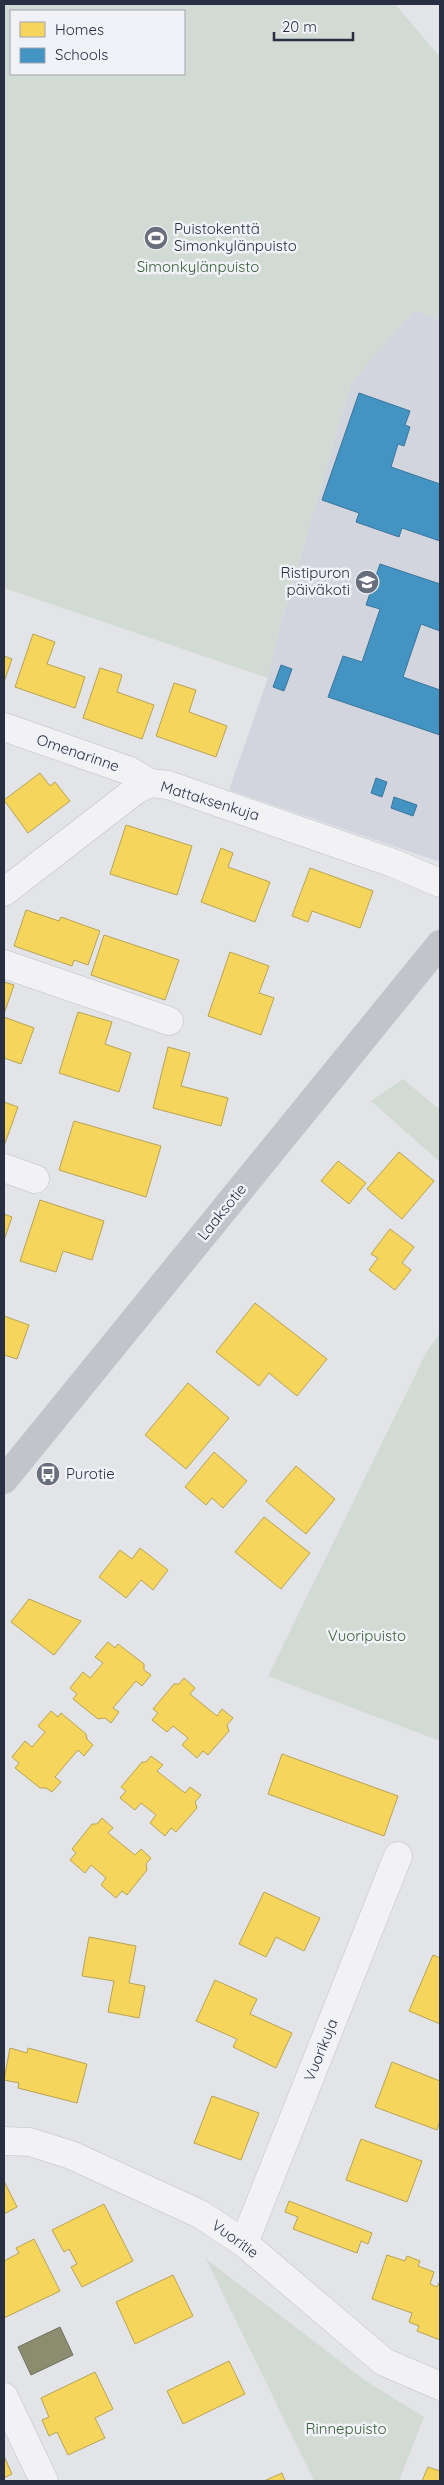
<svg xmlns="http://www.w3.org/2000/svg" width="444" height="2485" font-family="Quicksand,sans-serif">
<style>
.built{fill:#d2d5dd}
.green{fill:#d2dbd3;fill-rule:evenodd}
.homes{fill:#f6d55c;stroke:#b8a354}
.schools{fill:#4393c3;stroke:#3b759c}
.industry{fill:#8c8c6e;stroke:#6e7061}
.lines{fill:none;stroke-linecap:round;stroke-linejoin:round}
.street-casing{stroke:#bfc1c6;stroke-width:29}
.street{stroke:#f2f2f4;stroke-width:28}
.secondary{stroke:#c3c4ca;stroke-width:28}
.labels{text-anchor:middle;stroke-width:5;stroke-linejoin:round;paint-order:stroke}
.poi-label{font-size:15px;fill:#282f42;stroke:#f0f2f7;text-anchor:start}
.park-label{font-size:15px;fill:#385e35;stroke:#f0f2f7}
.street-label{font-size:15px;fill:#282f42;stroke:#f0f2f7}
</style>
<rect width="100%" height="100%" fill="#e2e4e8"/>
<polygon class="built" points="414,310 440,320 440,860 437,861 229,790 268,678 278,634 351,383"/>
<g class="green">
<path d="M4,4h391l45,53v263l-26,-10 -63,73 -73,251 -10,44 -264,-90zM184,11v63h-173v-63z"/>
<polygon points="403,1079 440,1110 440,1162 371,1101"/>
<polygon points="440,1333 440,1741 268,1676 427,1351"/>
<polygon points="206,2259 366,2381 424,2417 399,2481 314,2481"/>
</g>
<g class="homes">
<polygon points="33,634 55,642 47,664 85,677 75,708 15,687"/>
<polygon points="4,656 12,659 4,682"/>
<polygon points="100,668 122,675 117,692 154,705 142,739 83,718"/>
<polygon points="174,683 196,690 189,712 227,726 216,757 156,736"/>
<polygon points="40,773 50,786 55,782 70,801 28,833 4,800"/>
<polygon points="126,825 192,846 177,895 110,874"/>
<polygon points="221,848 233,853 228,867 270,882 255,922 201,902"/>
<polygon points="310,868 373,891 360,928 312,911 308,922 292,916"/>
<polygon points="26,910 59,921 61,917 100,931 88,965 74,960 72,966 14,946"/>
<polygon points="104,935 179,960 165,1000 91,975"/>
<polygon points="230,952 269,966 259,993 274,998 261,1035 208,1016"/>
<polygon points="4,982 14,985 4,1014"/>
<polygon points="78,1012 112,1022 105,1044 131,1053 119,1092 59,1073"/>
<polygon points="4,1017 34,1028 21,1064 4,1058"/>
<polygon points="168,1047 190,1053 181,1086 228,1098 221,1126 153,1108"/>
<polygon points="4,1102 18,1107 4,1146"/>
<polygon points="74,1121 161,1146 146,1197 59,1170"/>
<polygon points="399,1152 434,1181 402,1219 367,1189"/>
<polygon points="338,1161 366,1183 349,1204 321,1181"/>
<polygon points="40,1200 104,1221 92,1260 63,1251 56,1272 20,1261"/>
<polygon points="4,1214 12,1217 4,1240"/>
<polygon points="390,1229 414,1247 402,1263 411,1270 395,1290 369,1270 378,1258 371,1254"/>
<polygon points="255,1303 327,1359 297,1396 269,1373 259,1386 216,1352"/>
<polygon points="4,1316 29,1325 17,1359 4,1355"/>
<polygon points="188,1383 229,1418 186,1469 145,1435"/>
<polygon points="214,1452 247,1481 223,1508 212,1498 206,1505 185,1487"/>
<polygon points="296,1466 335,1499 306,1534 266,1501"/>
<polygon points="264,1517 310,1553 281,1589 235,1552"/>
<polygon points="140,1548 168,1570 153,1590 141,1580 126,1598 99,1577 120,1550 132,1559"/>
<polygon points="29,1599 81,1621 54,1655 11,1622"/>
<polygon points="108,1642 115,1648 118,1644 144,1664 144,1670 151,1675 142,1686 136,1681 113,1708 119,1712 111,1723 105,1718 98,1719 73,1699 77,1694 70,1688 83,1672 90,1678 103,1663 95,1657"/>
<polygon points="184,1678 195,1688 190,1694 217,1716 222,1709 233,1718 227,1725 229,1731 208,1755 203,1751 197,1758 182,1745 188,1738 173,1726 167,1732 152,1720 158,1713 153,1709 174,1684 179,1684"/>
<polygon points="51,1711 58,1717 61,1713 86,1734 87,1739 93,1745 84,1756 78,1750 55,1777 61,1782 52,1792 46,1788 40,1788 15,1768 19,1763 12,1757 25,1741 32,1747 45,1732 38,1726"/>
<polygon points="282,1754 398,1796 384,1836 268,1794"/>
<polygon points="151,1756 163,1765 157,1771 185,1793 190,1787 201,1795 195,1802 197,1808 176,1832 171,1828 165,1836 150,1823 156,1815 141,1803 135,1810 120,1798 126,1791 121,1787 142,1762 146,1762"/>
<polygon points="102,1818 113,1828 108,1833 135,1855 141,1849 151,1858 146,1864 147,1870 127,1895 122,1891 116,1898 101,1885 106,1878 91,1865 85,1873 70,1860 76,1853 72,1849 92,1824 97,1824"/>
<polygon points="264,1892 320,1918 304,1951 276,1937 266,1957 239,1944"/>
<polygon points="89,1937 136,1946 129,1983 145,1986 139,2018 108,2012 114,1981 82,1976"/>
<polygon points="433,1955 440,1958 440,2024 409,2011"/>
<polygon points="215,1980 257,1999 250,2014 292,2033 276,2068 233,2047 237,2039 196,2021"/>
<polygon points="10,2048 27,2053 28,2048 87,2064 77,2103 18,2088 19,2083 4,2080"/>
<polygon points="392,2062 440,2081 440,2120 437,2130 375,2107"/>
<polygon points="212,2096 259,2113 241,2160 194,2143"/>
<polygon points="361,2139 422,2161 407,2202 346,2180"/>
<polygon points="4,2181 17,2207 4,2214"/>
<polygon points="289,2201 372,2233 368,2244 361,2241 357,2253 293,2229 298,2217 285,2212"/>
<polygon points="104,2204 133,2261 82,2287 71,2267 77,2264 69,2249 64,2252 52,2230"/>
<polygon points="34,2239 60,2291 4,2318 4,2261 19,2253 16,2248"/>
<polygon points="387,2255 405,2261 407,2256 420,2261 418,2266 434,2272 430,2284 437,2287 440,2281 440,2340 417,2331 419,2326 409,2322 412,2313 372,2299"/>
<polygon points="173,2275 193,2316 135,2344 116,2302"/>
<polygon points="229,2361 245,2394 183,2424 167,2391"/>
<polygon points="95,2372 113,2409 95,2418 105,2438 68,2455 57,2432 49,2436 42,2420 49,2417 41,2398"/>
<polygon points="4,2456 12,2474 4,2478"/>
<polygon points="428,2467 440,2471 440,2481 422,2481"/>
<polygon points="282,2473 285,2481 264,2481"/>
</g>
<g class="schools">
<polygon points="359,393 410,411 405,425 410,427 404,446 398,444 391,467 440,484 440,541 402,528 399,537 356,522 359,513 322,500"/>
<polygon points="380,564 440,584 440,631 421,624 403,677 440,690 440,735 328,697 343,656 362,662 380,609 366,605"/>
<polygon points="281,665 292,669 284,691 273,687"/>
<polygon points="376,778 387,782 382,797 371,793"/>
<polygon points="394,797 417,805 413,816 391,808"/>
</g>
<polygon class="industry" points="60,2327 73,2355 31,2375 18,2347"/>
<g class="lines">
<g class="street-casing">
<g id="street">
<polyline points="4,727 130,771 150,783"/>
<polyline points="4,892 136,790 150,783 168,785 393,863 440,883"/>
<polyline points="4,964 169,1021"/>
<polyline points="4,1168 35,1179"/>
<polyline points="4,2141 30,2142 71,2155 200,2214 244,2243 384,2362 440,2386"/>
<polyline points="244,2243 398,1856"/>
<polyline points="4,2397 44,2481"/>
</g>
</g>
<use href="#street" class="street"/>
<polyline class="secondary" points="4,1480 440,944"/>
</g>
<defs>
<g id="stadium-disc" transform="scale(1.25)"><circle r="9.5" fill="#696e7c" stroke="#f0f2f7"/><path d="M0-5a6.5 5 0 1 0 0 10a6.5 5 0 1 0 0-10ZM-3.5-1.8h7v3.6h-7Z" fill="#fff"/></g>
<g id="school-disc" transform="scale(1.25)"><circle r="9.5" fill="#696e7c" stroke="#f0f2f7"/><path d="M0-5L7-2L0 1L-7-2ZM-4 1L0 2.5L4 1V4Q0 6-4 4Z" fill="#fff"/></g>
<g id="bus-disc" transform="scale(1.25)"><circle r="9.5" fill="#696e7c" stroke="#f0f2f7"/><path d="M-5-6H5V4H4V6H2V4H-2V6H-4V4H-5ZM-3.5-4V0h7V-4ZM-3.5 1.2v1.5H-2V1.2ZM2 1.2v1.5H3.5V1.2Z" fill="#fff"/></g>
</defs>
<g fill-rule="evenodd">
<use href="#stadium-disc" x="156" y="238"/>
<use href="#school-disc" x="367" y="582"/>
<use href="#bus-disc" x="48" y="1474"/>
</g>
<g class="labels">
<g class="poi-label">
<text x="174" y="234">Puistokenttä<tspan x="174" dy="17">Simonkylänpuisto</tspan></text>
<text x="350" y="578" text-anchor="end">Ristipuron<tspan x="350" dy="17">päiväkoti</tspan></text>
<text x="66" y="1479">Purotie</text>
</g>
<g class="park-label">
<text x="198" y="272">Simonkylänpuisto</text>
<text x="367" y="1641">Vuoripuisto</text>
<text x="346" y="2434">Rinnepuisto</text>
</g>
<g class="street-label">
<text transform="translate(78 753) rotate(19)" y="5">Omenarinne</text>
<text transform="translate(210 801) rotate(17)" y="5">Mattaksenkuja</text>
<text transform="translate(222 1212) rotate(-51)" y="5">Laaksotie</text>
<text transform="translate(321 2050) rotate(-68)" y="5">Vuorikuja</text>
<text transform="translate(235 2239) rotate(36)" y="5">Vuoritie</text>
</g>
</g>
<rect width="444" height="2485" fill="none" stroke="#282f42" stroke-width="10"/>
<rect x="10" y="10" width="175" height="65" fill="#f0f2f7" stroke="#a0a4af"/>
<rect x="20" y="22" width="25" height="15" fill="#f6d55c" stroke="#a0a4af"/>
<text x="55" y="35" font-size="15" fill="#282f42">Homes</text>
<rect x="20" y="48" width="25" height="15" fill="#4393c3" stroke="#a0a4af"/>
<text x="55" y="60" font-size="15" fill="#282f42">Schools</text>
<path d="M274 32v8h79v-8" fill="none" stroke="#282f42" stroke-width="2.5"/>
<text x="282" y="32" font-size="15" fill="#282f42" stroke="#f0f2f7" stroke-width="4" paint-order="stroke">20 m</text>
</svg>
